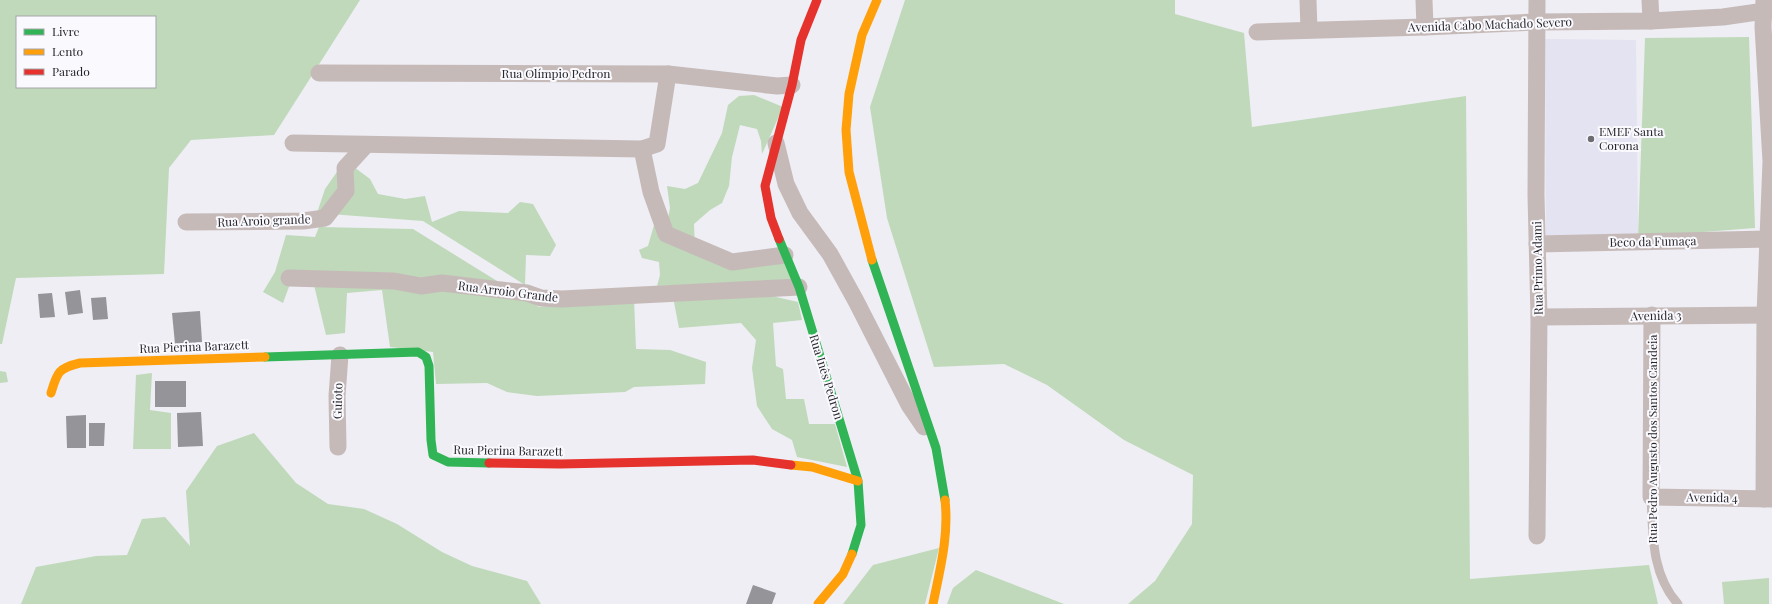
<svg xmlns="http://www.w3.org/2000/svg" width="1772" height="604" font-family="'Playfair Display',serif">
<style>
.built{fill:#e3e3f1}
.green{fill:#bfd9ba;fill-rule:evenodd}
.building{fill:#949499}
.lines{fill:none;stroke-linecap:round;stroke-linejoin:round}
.lane{stroke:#c6bab9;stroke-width:9}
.street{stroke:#c6bab9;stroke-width:17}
.fast{stroke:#30b455;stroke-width:9}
.slow{stroke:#ff9f0a;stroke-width:9}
.jam{stroke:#e5322d;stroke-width:9}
.poi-dot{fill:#6d6d71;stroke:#f9f9fe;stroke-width:1.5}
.labels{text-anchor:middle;stroke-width:4;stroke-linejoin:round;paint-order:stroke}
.street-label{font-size:12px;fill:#27272b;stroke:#f9f9fe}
.poi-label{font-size:12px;fill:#27272b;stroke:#f9f9fe;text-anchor:start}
</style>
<rect width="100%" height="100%" fill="#eeeef4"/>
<polygon class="built" points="1545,39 1636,40 1638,237 1546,239"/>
<g class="green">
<path d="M0,0h360l-86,135 -83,5 -22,28 -5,106 -148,4 -14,66h-2zM17,17h138v70h-138z"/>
<polygon points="905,0 1175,0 1175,14 1244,33 1252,127 1466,96 1470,579 1649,565 1658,604 1128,604 1155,581 1192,524 1193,475 1124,440 1047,385 1004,364 934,367 887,218 870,107"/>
<polygon points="1749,37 1755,228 1638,237 1645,38"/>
<polygon points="754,95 783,107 762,154 761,141 757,129 740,125 732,157 729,186 722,203 710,210 694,224 695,250 784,261 793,281 657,286 660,275 659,262 642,258 639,250 648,246 654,225 666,229 670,208 667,186 685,189 698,183 722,133 728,105 739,96"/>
<polygon points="354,167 370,179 378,194 405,199 425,196 432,222 459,211 508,213 520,202 533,204 556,245 550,256 526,255 525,285 423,221 317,213 325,189 339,169"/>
<polygon points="319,227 413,229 539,307 634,299 636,349 670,350 706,362 705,384 634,387 625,392 537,396 507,392 487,383 436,384 433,352 390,347 382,290 347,293 345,333 326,335 314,285 290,284 283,303 263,292 275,272 286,235 315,237"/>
<polygon points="754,292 798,302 802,320 773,323 776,366 783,369 786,399 804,399 809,424 835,424 847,467 797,457 792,440 772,429 757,406 752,368 756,340 741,323 679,328 673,297"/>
<polygon points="0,371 6,372 8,382 0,383"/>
<polygon points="152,373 150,410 171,413 171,449 133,449 136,375"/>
<polygon points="254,433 296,483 328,504 364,509 397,524 442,552 472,566 527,581 541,604 21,604 36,567 96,556 127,555 142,519 165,517 190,546 186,491 217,446"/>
<polygon points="939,548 925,604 843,604 873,565"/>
<polygon points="976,570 1064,604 947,604 953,588"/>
<polygon points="1769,578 1769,604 1724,604 1722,582"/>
</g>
<g class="building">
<polygon points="80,290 83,313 68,315 65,292"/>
<polygon points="52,293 55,317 40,318 38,294"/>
<polygon points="106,297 108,319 93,320 91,298"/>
<polygon points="200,311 202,342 175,344 172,313"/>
<rect x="155" y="381" width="31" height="26"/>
<polygon points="201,412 203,446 178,447 177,413"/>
<polygon points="86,415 86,448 67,448 66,416"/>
<polygon points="89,423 105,423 104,446 89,446"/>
<polygon points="753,585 776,593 772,604 746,604"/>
</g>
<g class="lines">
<path class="lane" d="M1651,497c2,37 0,77 27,107"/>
<g class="street">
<polyline points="1308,0 1309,30"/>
<polyline points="1424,0 1425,27"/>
<polyline points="1537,0 1536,195 1539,317 1537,536"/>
<polyline points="1650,0 1651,21"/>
<polyline points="1764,0 1763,27 1771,161 1765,315 1764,499"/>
<polyline points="1257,32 1425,27 1537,22 1651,21 1723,17 1772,10"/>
<polyline points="319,73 668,74 777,86 792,85"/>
<polyline points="293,143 642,149 657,144 668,74"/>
<polyline points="776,143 786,184 800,213 830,254 856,301 909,405 924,427"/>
<polyline points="642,149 651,192 666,234 732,262 785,255"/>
<polyline points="186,222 303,221 325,218 346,191 345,168 366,145"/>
<polyline points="1537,244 1769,239"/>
<polyline points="289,278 394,281 421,286 442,283 527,293 541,298 562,299 799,287"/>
<polyline points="1652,315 1651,497 1772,499"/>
<polyline points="1539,317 1772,315"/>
<polyline points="338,447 337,396 340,355"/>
</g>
<g class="fast">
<polyline points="779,239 799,287 858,481 861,525 852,554"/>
<polyline points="872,260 936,448 945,500"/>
<polyline points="265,357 418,352 426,357 429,366 431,440 433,455 448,462 489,463"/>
</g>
<g class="slow">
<polyline points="872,260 849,172 846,130 849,94 862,35 877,0"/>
<path d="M51,393c6,-20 7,-25 29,-30l185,-6"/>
<polyline points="791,465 812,467 858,481"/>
<polyline points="818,604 843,574 852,554"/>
<path d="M933,604c7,-35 16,-68 12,-104"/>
</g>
<g class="jam">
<polyline points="779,239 771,218 765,186 792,85 801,40 817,0"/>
<polyline points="489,463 560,464 753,460 791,465"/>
</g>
</g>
<circle class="poi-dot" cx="1591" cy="139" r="4"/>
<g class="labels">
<g class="street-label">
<text transform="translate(1490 25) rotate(-2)" y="4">Avenida Cabo Machado Severo</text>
<text x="556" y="78">Rua Olímpio Pedron</text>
<text transform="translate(264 221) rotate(-2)" y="4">Rua Aroio grande</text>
<text transform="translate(1653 242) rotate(-1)" y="4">Beco da Fumaça</text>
<text transform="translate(1538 268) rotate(-91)" y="4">Rua Primo Adami</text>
<text transform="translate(508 292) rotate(7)" y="4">Rua Arroio Grande</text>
<text transform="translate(1656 316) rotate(-1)" y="4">Avenida 3</text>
<text transform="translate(194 347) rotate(-2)" y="4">Rua Pierina Barazett</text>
<text transform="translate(826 377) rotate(73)" y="4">Rua Inês Pedron</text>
<text transform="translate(338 401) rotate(-89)" y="4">Guioto</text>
<text transform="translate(1653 439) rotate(-90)" y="4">Rua Pedro Augusto dos Santos Candeia</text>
<text transform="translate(508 451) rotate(1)" y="4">Rua Pierina Barazett</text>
<text transform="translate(1712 498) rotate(1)" y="4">Avenida 4</text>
</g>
<g class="poi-label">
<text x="1599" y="136">EMEF Santa<tspan x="1599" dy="14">Corona</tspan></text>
</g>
</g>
<rect x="16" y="16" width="140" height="72" fill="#f9f9fe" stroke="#a5a5aa"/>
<rect x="24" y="29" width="20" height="6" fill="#30b455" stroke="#a5a5aa"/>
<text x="52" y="36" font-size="12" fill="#27272b">Livre</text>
<rect x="24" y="49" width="20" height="6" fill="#ff9f0a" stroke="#a5a5aa"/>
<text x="52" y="56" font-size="12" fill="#27272b">Lento</text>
<rect x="24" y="69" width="20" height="6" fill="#e5322d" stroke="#a5a5aa"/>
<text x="52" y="76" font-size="12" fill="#27272b">Parado</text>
</svg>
